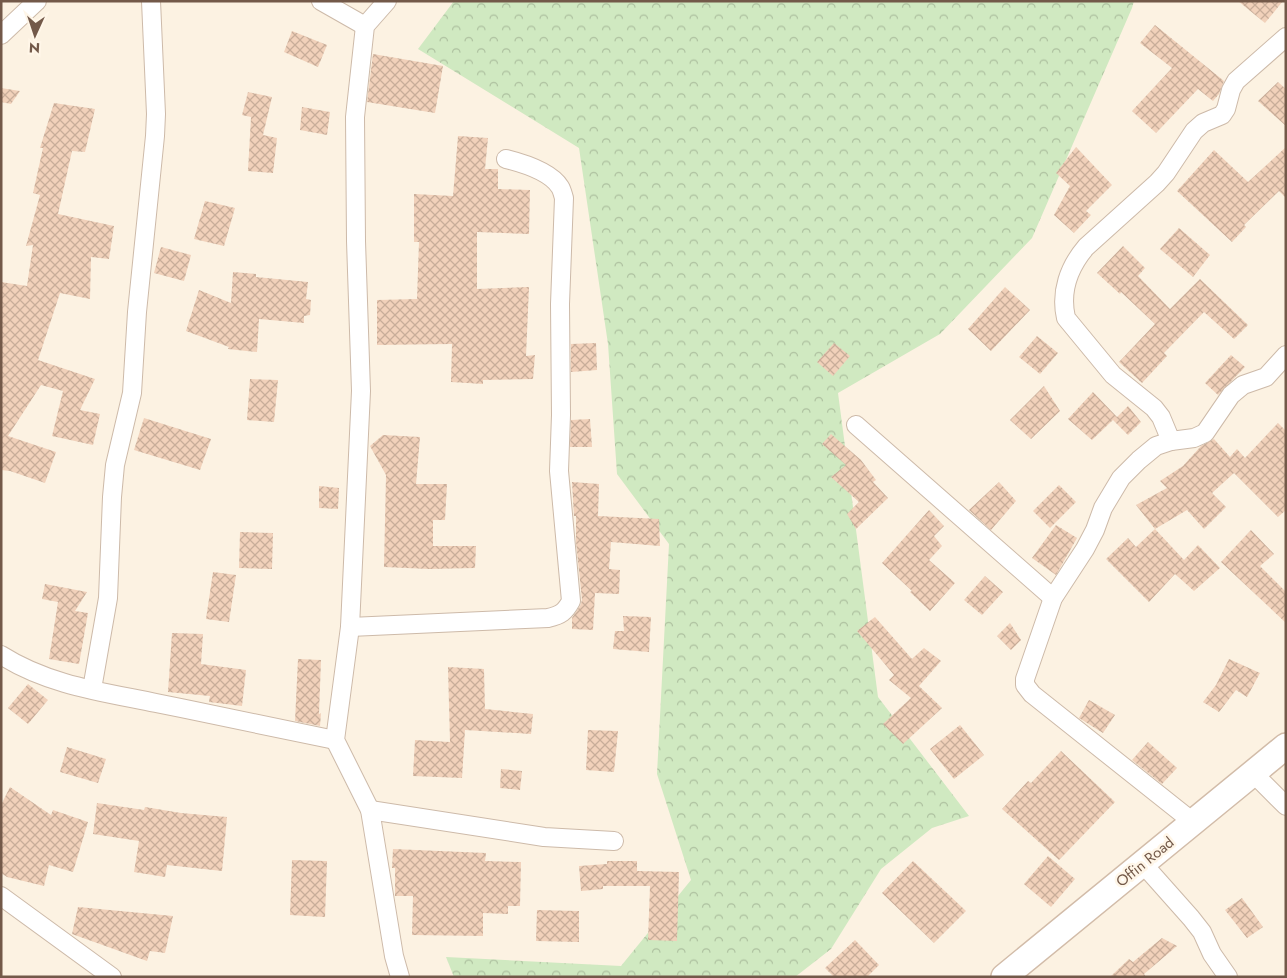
<svg xmlns="http://www.w3.org/2000/svg" width="1287" height="978" font-family="Jost,sans-serif">
<style>
.forest{fill:url(#forest-crowns)}
.building{fill:url(#building-cross-hatch)}
.lines{fill:none;stroke-linecap:round;stroke-linejoin:round}
.street-casing{stroke:#cdbaa9;stroke-width:20}
.secondary-casing{stroke:#d2bca9;stroke-width:28}
.street{stroke:#fff;stroke-width:18}
.secondary{stroke:#fff;stroke-width:25}
.labels{text-anchor:middle;stroke-width:5;stroke-linejoin:round;paint-order:stroke}
.street-label{font-size:15px;fill:#735949;stroke:#fff6e8}
</style>
<defs>
<pattern id="forest-crowns" width="20" height="18" patternUnits="userSpaceOnUse" patternTransform="scale(1.25)"><rect width="20" height="18" fill="#d0e9c1"/><path d="M2 6a3 3 0 1 1 6 0M12 15a3 3 0 1 1 6 0" fill="none" stroke="#adc09f"/></pattern>
<pattern id="building-cross-hatch" width="8" height="8" patternUnits="userSpaceOnUse" patternTransform="scale(1.25)"><rect width="8" height="8" fill="#f1d1ba"/><path d="M0 0l8 8M0 8l8-8" fill="none" stroke="#c8ad99"/></pattern>
</defs>
<rect width="100%" height="100%" fill="#fcf2e2"/>
<polygon class="forest" points="454,1 1134,1 1132,8 1032,238 940,334 838,393 878,697 969,816 932,828 881,869 831,949 795,977 454,977 446,957 621,966 691,880 657,774 669,544 617,474 608,344 579,148 418,49"/>
<g class="building">
<polygon points="1238,1 1283,1 1265,23"/>
<polygon points="1155,25 1224,81 1219,94 1213,101 1198,89 1156,133 1132,111 1172,68 1140,43"/>
<polygon points="292,31 327,45 318,67 284,52"/>
<polygon points="373,54 443,66 435,113 367,102"/>
<polygon points="1278,82 1286,89 1286,126 1258,101"/>
<polygon points="1,88 20,91 11,104 1,102"/>
<polygon points="248,92 272,97 263,135 277,138 273,173 248,171 251,117 242,115"/>
<polygon points="54,103 95,109 85,152 72,151 58,214 114,226 109,259 91,257 90,299 60,293 38,360 95,379 80,410 100,414 93,445 52,436 63,391 41,385 8,436 56,452 45,483 10,471 1,470 1,282 27,286 33,245 26,246 40,195 33,193 43,148 40,148"/>
<polygon points="302,107 330,112 327,135 300,130"/>
<polygon points="458,136 488,138 485,169 498,169 498,189 530,190 529,234 477,232 477,289 529,287 526,356 535,355 533,379 483,380 483,384 451,382 452,344 377,345 377,300 417,299 419,242 414,242 414,194 453,196"/>
<polygon points="1076,147 1112,185 1086,211 1091,215 1074,233 1054,215 1070,186 1056,173"/>
<polygon points="1286,147 1286,198 1279,191 1244,225 1246,227 1232,242 1177,191 1214,150 1248,182"/>
<polygon points="205,201 235,208 224,246 194,239"/>
<polygon points="1179,228 1210,255 1193,277 1160,249"/>
<polygon points="1123,246 1145,268 1138,276 1170,309 1200,279 1248,325 1234,339 1204,312 1164,353 1167,356 1142,383 1119,362 1155,324 1121,292 1120,294 1097,273"/>
<polygon points="161,247 191,255 184,281 154,273"/>
<polygon points="233,272 256,274 256,277 308,282 306,299 311,300 310,315 304,316 304,323 259,319 257,352 228,349 229,347 186,331 199,290 231,303"/>
<polygon points="1005,287 1030,310 991,351 968,329"/>
<polygon points="1037,336 1058,353 1040,374 1019,357"/>
<polygon points="596,343 597,370 571,372 571,344"/>
<polygon points="834,343 850,356 833,376 817,362"/>
<polygon points="1231,355 1245,367 1218,395 1205,383"/>
<polygon points="250,379 278,380 274,422 247,420"/>
<polygon points="1044,386 1060,411 1031,439 1010,420"/>
<polygon points="1093,392 1117,417 1128,406 1141,422 1128,435 1113,420 1092,440 1068,419"/>
<polygon points="144,418 211,439 200,470 134,450"/>
<polygon points="590,419 592,447 570,447 571,420"/>
<polygon points="1278,423 1286,431 1286,510 1278,517 1234,473 1212,493 1226,507 1204,529 1187,510 1155,529 1136,505 1167,488 1160,481 1183,466 1201,446 1214,439 1230,457 1237,449 1245,458"/>
<polygon points="831,434 861,460 876,480 873,482 888,498 856,529 847,514 859,502 831,477 846,465 822,444"/>
<polygon points="383,435 420,437 416,484 447,484 445,520 433,520 433,546 476,546 475,568 429,569 384,567 386,475 370,446"/>
<polygon points="572,482 599,484 598,516 659,519 660,546 611,542 609,569 620,570 619,594 595,593 593,630 572,629 572,618 580,606 582,600 576,542 576,516 574,516"/>
<polygon points="999,482 1016,501 991,530 969,510"/>
<polygon points="1059,485 1076,502 1050,528 1033,511"/>
<polygon points="319,486 339,488 338,509 319,508"/>
<polygon points="929,510 944,526 934,536 942,546 929,560 955,583 930,611 910,592 912,591 882,563"/>
<polygon points="1056,525 1077,538 1056,575 1032,558"/>
<polygon points="1155,529 1184,560 1198,545 1220,568 1194,591 1175,574 1149,602 1106,559 1128,538 1136,547"/>
<polygon points="1251,530 1274,554 1260,566 1286,592 1286,623 1221,562"/>
<polygon points="240,532 273,533 272,569 239,568"/>
<polygon points="213,572 236,575 229,622 206,619"/>
<polygon points="985,576 1003,592 982,615 964,600"/>
<polygon points="45,584 87,592 75,611 88,613 79,664 49,659 58,602 42,599"/>
<polygon points="623,616 651,617 649,652 613,649 615,631 624,631"/>
<polygon points="875,617 912,659 924,648 941,661 919,686 942,708 903,744 883,724 911,698 889,680 894,675 857,631"/>
<polygon points="1010,623 1021,640 1011,650 997,636"/>
<polygon points="172,633 203,634 201,664 246,670 242,706 209,702 210,696 168,692"/>
<polygon points="298,659 321,660 319,714 321,713 320,726 295,721"/>
<polygon points="1229,659 1260,673 1247,697 1236,690 1219,712 1203,702 1216,685"/>
<polygon points="448,667 484,669 485,709 533,714 531,734 465,730 462,778 413,776 415,740 450,742"/>
<polygon points="28,684 48,700 28,724 8,708"/>
<polygon points="1089,700 1115,715 1103,733 1079,718"/>
<polygon points="960,725 984,755 954,779 930,749"/>
<polygon points="588,730 618,731 614,772 586,770"/>
<polygon points="1148,742 1177,768 1162,784 1132,760"/>
<polygon points="67,747 106,759 98,783 60,772"/>
<polygon points="1061,751 1115,802 1059,860 1002,809 1028,781 1031,783"/>
<polygon points="501,769 522,771 520,790 500,788"/>
<polygon points="10,787 51,815 53,810 88,822 73,872 49,865 44,886 7,877 1,873 1,805"/>
<polygon points="97,803 144,810 145,807 181,813 227,817 222,871 167,865 165,877 134,872 139,841 93,834"/>
<polygon points="393,849 486,853 485,861 521,862 520,906 508,906 508,914 483,913 483,936 412,935 413,896 395,896 395,868 392,868"/>
<polygon points="1048,856 1075,879 1051,907 1024,884"/>
<polygon points="292,860 327,861 325,917 290,915"/>
<polygon points="607,861 637,861 637,871 679,872 677,941 648,940 650,886 603,886 603,889 581,891 579,866 607,864"/>
<polygon points="913,861 966,911 934,943 882,893"/>
<polygon points="1242,898 1263,927 1247,938 1225,910"/>
<polygon points="78,907 173,916 165,953 150,951 147,961 72,934"/>
<polygon points="537,910 579,911 579,942 536,941"/>
<polygon points="1162,938 1177,946 1144,974 1146,977 1110,977 1129,959 1133,962"/>
<polygon points="855,940 879,965 867,977 834,977 825,968"/>
</g>
<g class="lines">
<g class="street-casing">
<g id="street">
<polyline points="321,1 365,26"/>
<polyline points="387,1 365,26 355,117 356,241 361,391 350,627 335,740 370,810 394,956 400,977"/>
<polyline points="1,35 37,1"/>
<polyline points="856,425 1053,598"/>
<path d="M1171,441l-10,-24 -7,-9 -41,-33 -47,-57c-6,-26 3,-51 20,-71l71,-64 9,-10 28,-42 9,-8 19,-8 4,-6 5,-19 5,-9 50,-44"/>
<path d="M350,627l198,-9c13,-3 17,-6 23,-17l-12,-130 2,-56 -1,-111 4,-106c-1,-3 -2,-8 -4,-11 -10,-16 -38,-24 -54,-28"/>
<path d="M1,655c47,30 102,37 155,48 60,12 120,25 179,37"/>
<polyline points="92,689 108,598 112,497 115,465 132,393 137,312 155,136 156,114 151,1"/>
<polyline points="1253,773 1286,806"/>
<polyline points="370,810 544,837 614,841"/>
<polyline points="1193,822 1032,694 1025,685 1025,679 1053,598 1085,549 1095,530 1103,508 1121,478 1139,460 1156,446 1171,441 1194,438 1205,433 1231,395 1243,385 1266,377 1286,355"/>
<polyline points="1143,864 1191,918 1202,932 1212,954 1228,977"/>
<polyline points="1,896 112,977"/>
</g>
</g>
<g class="secondary-casing">
<polyline id="secondary" points="1004,977 1286,746"/>
</g>
<use href="#street" class="street"/>
<use href="#secondary" class="secondary"/>
</g>
<g class="labels">
<g class="street-label">
<text transform="translate(1145 862) rotate(-39)" y="5">Offin Road</text>
</g>
</g>
<rect width="1287" height="978" fill="none" stroke="#735949" stroke-width="5"/>
<g transform="translate(35 35) rotate(183)" stroke="#fff6e8" stroke-width="4" paint-order="stroke">
<path d="M0-4L9 19L0 12L-9 19Z" fill="#735949"/>
<text y="-8" font-size="14" font-weight="bold" text-anchor="middle" fill="#735949">N</text>
</g>
</svg>
